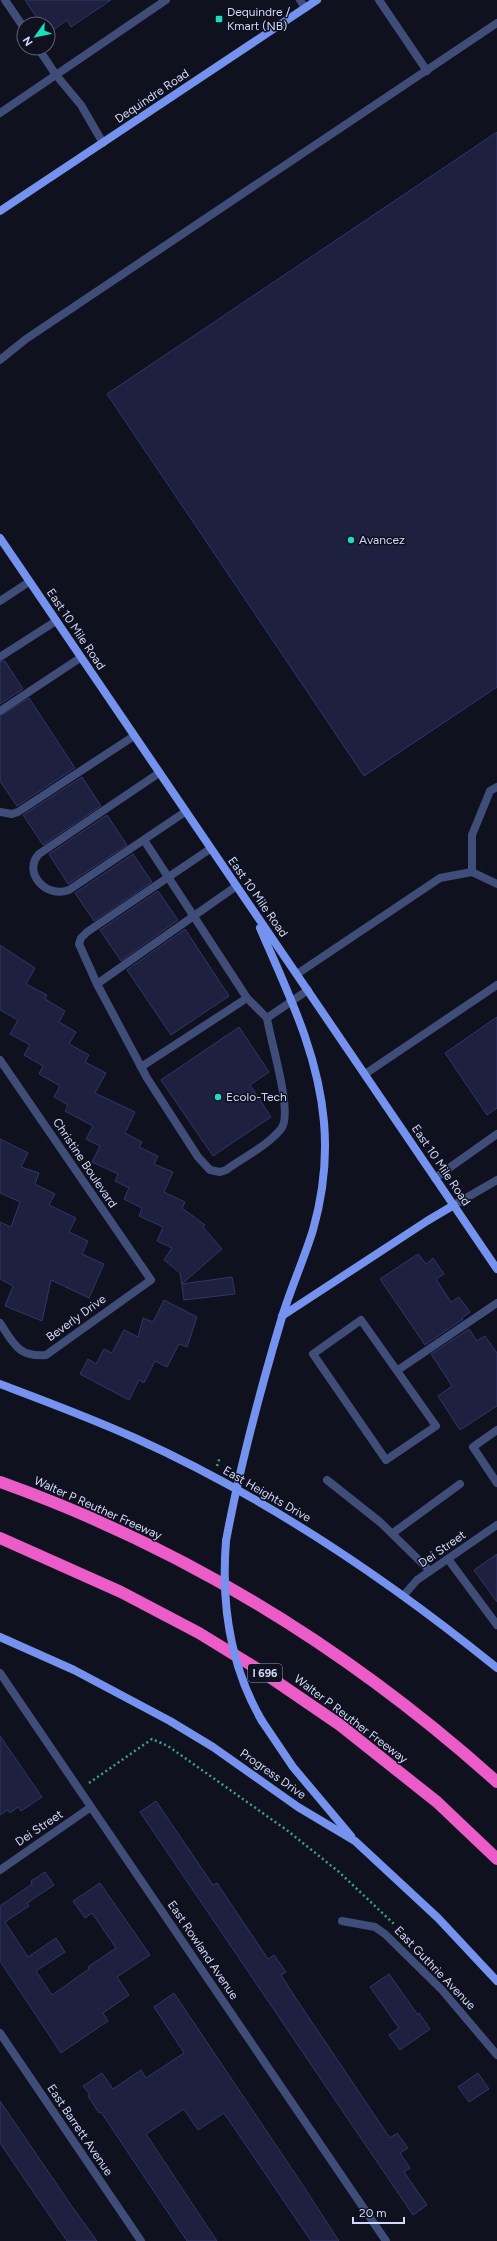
<svg xmlns="http://www.w3.org/2000/svg" width="497" height="2241" font-family="Figtree,sans-serif">
<style>
.building{fill:#1d203e;stroke:#323667}
.lines{fill:none;stroke-linecap:round;stroke-linejoin:round}
.path{stroke:#3ca482;stroke-width:2.5;stroke-dasharray:2 3;stroke-linecap:butt}
.lane{stroke:#404d78;stroke-width:8}
.street{stroke:#404d78;stroke-width:8}
.secondary{stroke:#7593ee;stroke-width:8}
.highway{stroke:#eb5cc8;stroke-width:12}
.secondary-bridge{stroke:#7593ee;stroke-width:8}
.poi-dot{fill:#1bdebc;stroke:#0f111f;stroke-width:1.5}
.labels{text-anchor:middle;stroke-width:3;stroke-linejoin:round;paint-order:stroke}
.shield{fill:#0f111f;stroke:#989db8;stroke-width:1}
.shield-label{font-size:11px;font-weight:bold;fill:#d2d9fa}
.poi-label{font-size:12px;fill:#d2d9fa;stroke:#0f111f;text-anchor:start}
.street-label{font-size:12px;fill:#d2d9fa;stroke:#0f111f}
</style>
<rect width="100%" height="100%" fill="#0f111f"/>
<g class="building">
<polygon points="25,0 111,0 71,27 67,20 48,34 48,24 41,24"/>
<polygon points="497,132 497,687 364,776 107,394"/>
<polygon points="5,661 23,689 0,704 0,662"/>
<polygon points="29,698 75,768 17,806 0,781 0,716"/>
<polygon points="82,777 101,806 43,845 23,815"/>
<polygon points="107,815 127,845 68,884 49,854"/>
<polygon points="133,854 152,882 94,921 75,893"/>
<polygon points="158,891 178,920 121,961 100,930"/>
<polygon points="185,929 229,996 171,1035 127,970"/>
<polygon points="0,945 35,968 26,984 47,995 45,999 65,1011 59,1022 76,1032 69,1044 89,1055 85,1062 106,1073 95,1093 135,1112 125,1133 142,1142 139,1147 158,1156 154,1164 173,1172 164,1192 185,1202 182,1208 205,1225 203,1227 222,1249 182,1284 232,1277 235,1294 184,1300 180,1273 164,1260 172,1248 157,1241 163,1227 139,1216 142,1208 124,1199 129,1188 115,1181 118,1174 92,1162 100,1146 86,1139 93,1126 65,1111 68,1105 54,1097 60,1086 39,1074 43,1066 24,1055 30,1045 10,1034 18,1020 0,1010"/>
<polygon points="497,1017 497,1108 487,1115 445,1053"/>
<polygon points="239,1027 269,1072 250,1085 271,1117 213,1156 161,1080"/>
<polygon points="0,1139 28,1153 21,1167 39,1173 35,1184 55,1194 49,1205 76,1218 69,1232 88,1241 82,1254 104,1264 89,1298 51,1280 42,1321 5,1306 13,1286 0,1279 0,1222 11,1227 20,1202 0,1193"/>
<polygon points="418,1254 426,1264 433,1258 444,1274 436,1279 451,1302 459,1297 470,1312 462,1318 463,1319 425,1345 380,1279"/>
<polygon points="164,1300 197,1317 187,1347 179,1344 167,1367 155,1361 144,1383 139,1380 129,1400 80,1374 88,1359 96,1364 104,1349 112,1353 124,1330 138,1337 143,1318 153,1322"/>
<polygon points="469,1329 477,1341 485,1336 497,1353 497,1406 460,1430 438,1396 452,1386 431,1354"/>
<polygon points="497,1554 497,1602 474,1570"/>
<polygon points="0,1736 42,1797 21,1811 18,1807 10,1813 8,1810 0,1815"/>
<polygon points="156,1801 213,1885 217,1883 268,1959 274,1955 286,1972 281,1975 297,2000 390,2138 397,2133 408,2148 400,2153 410,2168 404,2172 427,2205 413,2215 140,1812"/>
<polygon points="45,1872 54,1885 27,1903 29,1906 5,1922 28,1957 56,1938 65,1952 36,1971 52,1995 89,1969 88,1967 116,1948 92,1913 85,1918 73,1901 100,1883 150,1955 117,1977 129,1995 103,2013 108,2021 61,2053 0,1961 0,1906 32,1884 31,1881"/>
<polygon points="389,1974 418,2015 419,2013 430,2029 400,2050 389,2035 399,2028 370,1987"/>
<polygon points="174,1993 304,2187 339,2241 311,2241 224,2113 198,2130 184,2109 146,2134 217,2241 187,2241 101,2112 99,2113 88,2096 90,2095 83,2086 102,2073 113,2089 141,2070 146,2078 184,2053 154,2007"/>
<polygon points="478,2073 489,2089 469,2102 458,2087"/>
<polygon points="0,2101 73,2208 97,2241 67,2241 47,2212 0,2143"/>
</g>
<g class="lines">
<g class="path">
<polyline points="217,1466 220,1457"/>
<polyline points="89,1783 152,1739 168,1746 288,1831 339,1872 394,1924"/>
<polyline points="402,1931 409,1938 408,1939"/>
</g>
<g class="lane">
<polyline points="5,0 24,28"/>
<polyline points="300,0 305,8"/>
<polyline points="379,0 427,71"/>
<polyline points="38,48 56,75 81,105 103,143"/>
<polyline points="0,113 166,0"/>
<polyline points="0,360 26,339 497,23"/>
<polyline points="0,601 29,582"/>
<polyline points="0,657 56,621"/>
<polyline points="0,711 80,658"/>
<path d="M159,773l-120,81c-17,18 7,45 30,36l116,-78"/>
<polyline points="0,812 12,814 18,812 134,736"/>
<polyline points="144,840 247,998 267,1018 308,990"/>
<path d="M210,849l-123,83 -6,6 -2,6 18,40 50,94 51,79 12,13 10,2 6,-2c18,-13 41,-24 55,-41 13,-15 -11,-89 -14,-111"/>
<polyline points="472,872 472,835 490,791 497,787"/>
<polyline points="297,974 440,878 472,872 497,884"/>
<polyline points="97,984 235,887"/>
<path d="M0,1060l151,220 -105,75c-28,2 -32,-11 -46,-32"/>
<polyline points="141,1067 247,998"/>
<polyline points="365,1074 497,985"/>
<polyline points="435,1178 497,1134"/>
<polygon points="361,1320 436,1426 386,1460 313,1354"/>
<polyline points="398,1370 497,1303"/>
<polyline points="497,1430 473,1447 497,1483"/>
<polyline points="327,1480 380,1522 430,1571"/>
<polyline points="393,1533 460,1484"/>
<polyline points="448,1559 497,1625"/>
</g>
<g class="street">
<polyline points="454,1205 497,1180"/>
<polyline points="404,1595 417,1580 497,1525"/>
<polyline points="0,1673 386,2241"/>
<polyline points="0,1870 91,1807"/>
<polyline points="342,1921 375,1927 385,1934 442,1990 497,2055"/>
<polyline points="0,2033 141,2241"/>
</g>
<g class="secondary">
<polyline points="0,211 317,0"/>
<polyline points="0,538 497,1269"/>
<polyline points="282,1316 427,1221 454,1205"/>
<path d="M0,1384c45,17 91,34 135,54 131,59 251,140 362,230"/>
<path d="M226,1541c14,-76 34,-150 56,-224 9,-29 22,-58 31,-87 10,-35 14,-73 11,-108 -6,-70 -37,-131 -64,-194"/>
<polyline points="0,1637 74,1670 170,1721 213,1747 298,1807 355,1841 438,1918 497,1981"/>
<polyline points="262,1721 293,1767 351,1836"/>
</g>
<g class="highway">
<path d="M0,1482c185,66 351,169 497,300"/>
<polyline points="0,1538 121,1592 199,1633 261,1671 340,1725 437,1802 497,1859"/>
</g>
<path class="secondary-bridge" d="M226,1541c-5,63 4,125 36,180"/>
</g>
<g class="poi-dot">
<rect x="215" y="15" width="8" height="8" rx="2"/>
<circle cx="351" cy="540" r="4"/>
<circle cx="218" cy="1097" r="4"/>
</g>
<g class="labels">
<rect class="shield" x="248" y="1664" width="34" height="18" rx="3"/>
<g class="shield-label">
<text x="265" y="1677">I 696</text>
</g>
<g class="poi-label">
<text x="227" y="16">Dequindre /<tspan x="227" dy="14">Kmart (NB)</tspan></text>
<text x="359" y="544">Avancez</text>
<text x="226" y="1101">Ecolo-Tech</text>
</g>
<g class="street-label">
<text transform="translate(152 96) rotate(-34)" y="4">Dequindre Road</text>
<text transform="translate(76 629) rotate(56)" y="4">East 10 Mile Road</text>
<text transform="translate(258 897) rotate(55)" y="4">East 10 Mile Road</text>
<text transform="translate(85 1163) rotate(56)" y="4">Christine Boulevard</text>
<text transform="translate(441 1165) rotate(56)" y="4">East 10 Mile Road</text>
<text transform="translate(76 1318) rotate(-36)" y="4">Beverly Drive</text>
<text transform="translate(267 1494) rotate(30)" y="4">East Heights Drive</text>
<text transform="translate(98 1508) rotate(24)" y="4">Walter P Reuther Freeway</text>
<text transform="translate(442 1549) rotate(-35)" y="4">Dei Street</text>
<text transform="translate(351 1719) rotate(37)" y="4">Walter P Reuther Freeway</text>
<text transform="translate(273 1774) rotate(35)" y="4">Progress Drive</text>
<text transform="translate(39 1828) rotate(-34)" y="4">Dei Street</text>
<text transform="translate(203 1950) rotate(56)" y="4">East Rowland Avenue</text>
<text transform="translate(435 1968) rotate(46)" y="4">East Guthrie Avenue</text>
<text transform="translate(80 2130) rotate(56)" y="4">East Barrett Avenue</text>
</g>
</g>
<g transform="translate(36 36) rotate(237)"><circle r="19" fill="#0f111f" stroke="#5d6177"/>
<path d="M0-3L7 15L0 10L-7 15Z" fill="#1bdebc"/>
<text y="-6" font-size="11" font-weight="bold" text-anchor="middle" fill="#d2d9fa">N</text>
</g>
<path d="M353 2217v6h51v-6" fill="none" stroke="#d2d9fa" stroke-width="2"/>
<text x="359" y="2217" font-size="12" fill="#d2d9fa" stroke="#0f111f" stroke-width="3" paint-order="stroke">20 m</text>
</svg>
